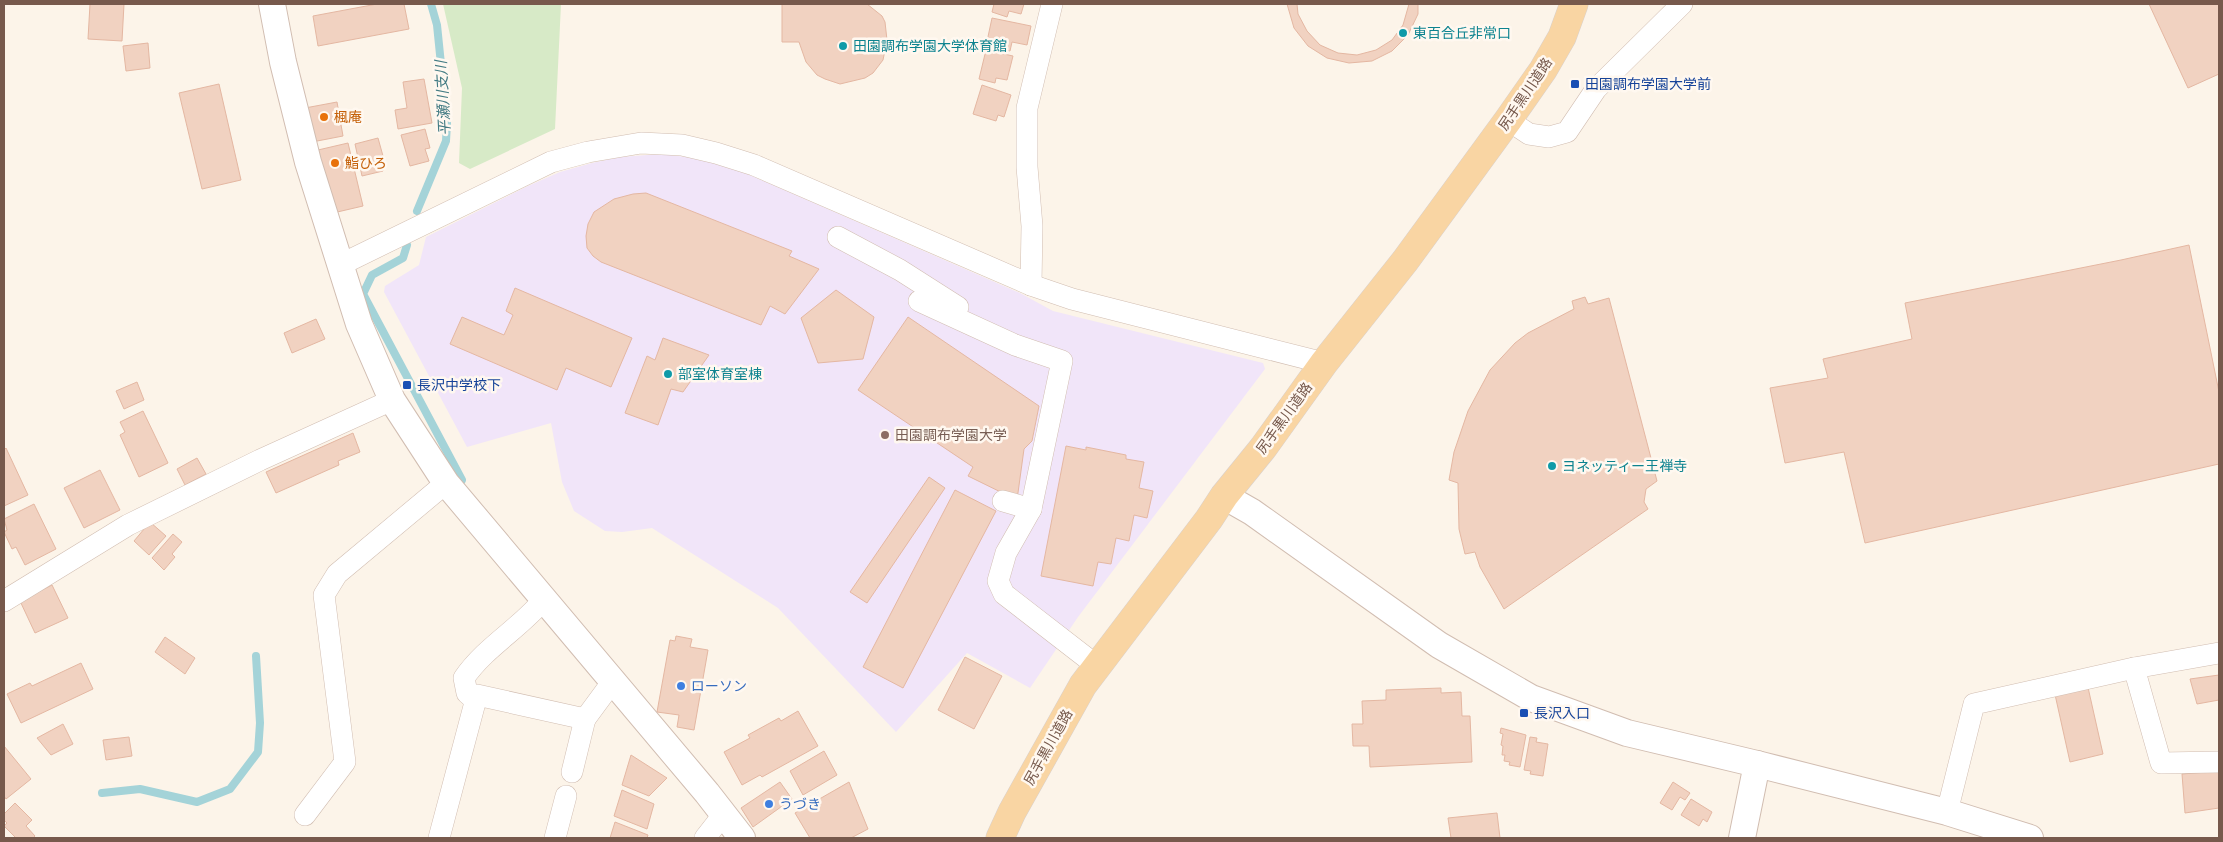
<svg xmlns="http://www.w3.org/2000/svg" width="2223" height="842" font-family="'Nunito Sans','Noto Sans JP',sans-serif">
<style>
.education{fill:#f1e5f9}
.green{fill:#d7eac7}
.lines{fill:none;stroke-linecap:round;stroke-linejoin:round}
.stream{stroke:#a4d3d8;stroke-width:8}
.building{fill:#f1d2c1;stroke:#e4b7a2}
.minor-casing{stroke:#d1bdb1;stroke-width:22}
.tertiary-casing{stroke:#d1bdb1;stroke-width:28}
.primary-casing{stroke:#d9d1cd;stroke-width:29}
.minor{stroke:#fff;stroke-width:21}
.tertiary{stroke:#fff;stroke-width:26}
.primary{stroke:#f9d5a3;stroke-width:28}
.culture-dot{fill:#0f9aa8;stroke:#fff8f0;stroke-width:2}
.transit-dot{fill:#1a4fb4;stroke:#fff8f0;stroke-width:2}
.food-dot{fill:#e8710a;stroke:#fff8f0;stroke-width:2}
.education-dot{fill:#8d6e63;stroke:#fff8f0;stroke-width:2}
.shop-dot{fill:#3f7fe0;stroke:#fff8f0;stroke-width:2}
.labels{text-anchor:middle;stroke-width:5;stroke-linejoin:round;paint-order:stroke}
.culture-label{font-size:14px;fill:#0d838f;stroke:#fff8f0;text-anchor:start}
.transit-label{font-size:14px;fill:#164399;stroke:#fff8f0;text-anchor:start}
.street-label{font-size:14px;fill:#77594c;stroke:#fff8f0}
.food-label{font-size:14px;fill:#c56008;stroke:#fff8f0;text-anchor:start}
.education-label{font-size:14px;fill:#785e54;stroke:#fff8f0;text-anchor:start}
.shop-label{font-size:14px;fill:#366cbe;stroke:#fff8f0;text-anchor:start}
.water-label{font-size:15px;font-style:italic;fill:#437b83;stroke:#fff8f0}
</style>
<rect width="100%" height="100%" fill="#fcf4e9"/>
<polygon class="education" points="661,154 695,158 743,172 1020,293 1053,311 1263,363 1265,369 1078,617 1030,688 967,653 896,732 778,608 652,528 622,532 605,531 574,511 562,482 551,423 467,447 384,292 385,286 419,265 426,237 528,186 560,172 592,163 620,157"/>
<polygon class="green" points="443,4 561,4 555,129 470,169 459,163 462,88"/>
<g class="lines">
<g class="stream">
<polyline points="417,211 446,141 447,123 437,25 431,4"/>
<polyline points="407,245 403,258 372,275 363,294 462,480 459,484"/>
<polyline points="102,793 140,789 197,802 230,789 258,752 260,723 256,656"/>
</g>
</g>
<g class="building">
<polygon points="90,4 124,4 122,41 88,39"/>
<polygon points="377,4 404,4 409,29 318,46 313,16"/>
<polygon points="782,4 867,4 882,16 885,22 887,40 883,60 873,73 865,78 840,84 825,79 817,75 806,62 799,42 782,42"/>
<polygon points="994,4 1024,4 1021,14 1009,11 1007,17 992,12"/>
<polygon points="1287,4 1297,4 1298,14 1307,31 1320,45 1338,53 1357,55 1376,50 1392,40 1403,25 1409,4 1418,4 1418,14 1408,35 1392,51 1372,61 1349,63 1327,58 1308,46 1294,28"/>
<polygon points="2149,4 2219,4 2219,74 2188,88"/>
<polygon points="992,18 1031,26 1027,45 1012,42 1010,51 986,46"/>
<polygon points="148,43 150,68 126,71 123,46"/>
<polygon points="986,50 1013,56 1007,80 996,78 995,83 979,79"/>
<polygon points="424,79 432,123 398,129 395,110 407,108 403,82"/>
<polygon points="219,84 241,180 202,189 179,93"/>
<polygon points="982,85 1011,95 1004,117 998,115 996,121 973,114"/>
<polygon points="337,102 343,136 312,142 305,108"/>
<polygon points="425,129 430,148 425,149 429,161 410,166 401,135"/>
<polygon points="378,138 383,156 379,157 383,171 362,176 355,144"/>
<polygon points="348,143 363,206 333,213 318,150"/>
<polygon points="646,193 792,251 789,256 819,269 785,314 770,306 761,325 601,262 593,256 587,248 586,236 588,224 594,212 614,199 633,194"/>
<polygon points="2189,245 2219,392 2219,464 1865,543 1844,452 1785,463 1770,388 1828,378 1823,359 1912,339 1905,303 2121,260"/>
<polygon points="515,288 632,338 611,387 566,368 557,390 450,344 462,317 504,335 513,315 506,311"/>
<polygon points="836,290 874,317 863,359 818,363 801,318"/>
<polygon points="1585,297 1588,304 1609,298 1657,481 1646,489 1644,502 1648,509 1504,609 1480,567 1475,552 1465,554 1459,529 1458,483 1449,480 1454,452 1468,411 1490,370 1515,343 1528,333 1574,309 1572,301"/>
<polygon points="908,317 1039,406 1032,441 1024,449 1017,500 968,476 973,467 858,390"/>
<polygon points="316,319 325,339 292,353 284,333"/>
<polygon points="663,338 709,355 683,392 671,389 658,425 625,413 647,356 655,360"/>
<polygon points="137,382 144,400 124,409 116,391"/>
<polygon points="143,411 168,463 139,477 120,435 125,432 120,422"/>
<polygon points="353,433 360,452 338,461 339,465 276,493 266,472"/>
<polygon points="1066,446 1086,450 1086,447 1126,455 1126,459 1144,462 1139,488 1153,491 1147,518 1134,515 1129,541 1116,538 1111,564 1098,562 1093,586 1041,576"/>
<polygon points="6,448 28,495 4,506 4,450"/>
<polygon points="197,458 206,474 185,485 177,469"/>
<polygon points="100,470 120,510 84,528 64,488"/>
<polygon points="929,477 945,488 867,603 850,592"/>
<polygon points="955,490 996,511 903,688 863,667"/>
<polygon points="34,504 56,549 25,565 16,547 12,549 4,532 7,530 4,519"/>
<polygon points="150,522 166,536 149,555 134,541"/>
<polygon points="173,534 182,542 172,554 175,557 164,570 152,558"/>
<polygon points="52,585 68,618 35,633 20,601"/>
<polygon points="676,636 692,639 690,647 708,650 694,730 677,727 679,715 657,712 670,640 675,641"/>
<polygon points="165,637 195,658 185,674 155,652"/>
<polygon points="965,657 1002,676 974,729 938,710"/>
<polygon points="81,663 93,689 21,723 7,694 30,683 32,686"/>
<polygon points="2219,675 2219,700 2197,704 2190,679"/>
<polygon points="2087,683 2103,754 2070,762 2054,690"/>
<polygon points="1441,688 1441,693 1461,692 1462,716 1470,716 1472,762 1370,767 1369,746 1353,746 1352,724 1363,724 1362,701 1386,700 1386,690"/>
<polygon points="798,711 818,746 762,777 760,775 742,785 724,752 750,738 748,735 779,718 781,721"/>
<polygon points="63,724 73,744 51,755 37,738"/>
<polygon points="1501,728 1526,735 1520,767 1509,765 1510,762 1504,761 1505,755 1502,755 1503,746 1501,745 1503,734 1500,733"/>
<polygon points="129,737 132,756 106,760 103,740"/>
<polygon points="1530,737 1537,738 1536,742 1548,744 1543,776 1530,774 1531,771 1524,770"/>
<polygon points="4,746 31,779 6,799 4,796"/>
<polygon points="824,751 837,775 803,795 790,771"/>
<polygon points="631,755 667,778 649,796 622,785"/>
<polygon points="2219,771 2219,808 2185,813 2182,774"/>
<polygon points="780,782 792,799 753,827 741,808"/>
<polygon points="849,782 868,829 851,838 810,838 795,813"/>
<polygon points="1673,782 1690,793 1685,800 1680,797 1672,810 1660,803"/>
<polygon points="622,790 654,804 647,829 614,816"/>
<polygon points="1691,799 1712,812 1707,822 1703,819 1699,826 1681,815"/>
<polygon points="15,803 32,820 26,826 35,836 33,838 16,838 4,826 7,823 4,820 4,814"/>
<polygon points="1497,813 1500,838 1451,838 1448,818"/>
<polygon points="615,822 648,835 647,838 610,838"/>
</g>
<g class="lines">
<g class="minor-casing">
<g id="minor">
<polyline points="1508,120 1529,134 1549,137 1567,132 1596,89 1682,4"/>
<polyline points="838,237 900,270 958,307"/>
<polyline points="340,265 551,162 588,152 641,143 682,145 716,153 754,165 1031,285 1072,299 1324,363"/>
<polyline points="1031,285 1032,226 1027,167 1027,108 1052,4"/>
<polyline points="919,301 1015,345 1062,361 1031,509 1006,553 998,581 1004,594 1097,666"/>
<polyline points="1003,501 1031,509"/>
<polyline points="4,601 128,525 260,460 392,400"/>
<polyline points="2134,668 2161,763 2219,762"/>
<path d="M475,700l-8,-7 -3,-15c22,-32 57,-50 81,-80"/>
<polyline points="572,772 585,719"/>
<polyline points="1947,812 1974,704 2134,668 2219,653"/>
<polyline points="305,815 345,762 324,595 337,574 446,483"/>
<polyline points="439,838 477,695 585,719 613,681"/>
<polyline points="555,838 566,796"/>
<polyline points="705,838 723,815"/>
</g>
</g>
<g class="tertiary-casing">
<g id="tertiary">
<polyline points="272,4 283,62 308,162 359,324 392,400 446,483 707,793 742,838"/>
<polyline points="1224,496 1252,512 1439,645 1531,698 1627,733 1757,764 1947,812 2030,838"/>
<polyline points="1742,838 1757,764"/>
</g>
</g>
<g class="primary-casing">
<polyline id="primary" points="1000,838 1012,812 1083,685 1209,519 1224,496 1263,448 1324,363 1405,261 1508,120 1543,70 1562,37 1574,4"/>
</g>
<use href="#minor" class="minor"/>
<use href="#tertiary" class="tertiary"/>
<use href="#primary" class="primary"/>
</g>
<g class="culture-dot">
<circle cx="1403" cy="33" r="5"/>
<circle cx="843" cy="46" r="5"/>
<circle cx="668" cy="374" r="5"/>
<circle cx="1552" cy="466" r="5"/>
</g>
<g class="transit-dot">
<rect x="1570" y="79" width="10" height="10" rx="2.5"/>
<rect x="402" y="380" width="10" height="10" rx="2.5"/>
<rect x="1519" y="708" width="10" height="10" rx="2.5"/>
</g>
<g class="food-dot">
<circle cx="324" cy="117" r="5"/>
<circle cx="335" cy="163" r="5"/>
</g>
<circle class="education-dot" cx="885" cy="435" r="5"/>
<g class="shop-dot">
<circle cx="681" cy="686" r="5"/>
<circle cx="769" cy="804" r="5"/>
</g>
<g class="labels">
<g class="culture-label">
<text x="1413" y="38">東百合丘非常口</text>
<text x="853" y="51">田園調布学園大学体育館</text>
<text x="678" y="379">部室体育室棟</text>
<text x="1562" y="471">ヨネッティー王禅寺</text>
</g>
<g class="transit-label">
<text x="1585" y="89">田園調布学園大学前</text>
<text x="417" y="390">長沢中学校下</text>
<text x="1534" y="718">長沢入口</text>
</g>
<g class="street-label">
<text transform="translate(1525 94) rotate(-56)" y="5">尻手黒川道路</text>
<text transform="translate(1284 418) rotate(-54)" y="5">尻手黒川道路</text>
<text transform="translate(1048 747) rotate(-61)" y="5">尻手黒川道路</text>
</g>
<g class="food-label">
<text x="334" y="122">楓庵</text>
<text x="345" y="168">鮨ひろ</text>
</g>
<g class="education-label">
<text x="895" y="440">田園調布学園大学</text>
</g>
<g class="shop-label">
<text x="691" y="691">ローソン</text>
<text x="779" y="809">うづき</text>
</g>
<g class="water-label">
<text transform="translate(443 98) rotate(-93)" y="5">平瀬川支川</text>
</g>
</g>
<rect width="2223" height="842" fill="none" stroke="#77594c" stroke-width="10"/>
</svg>
